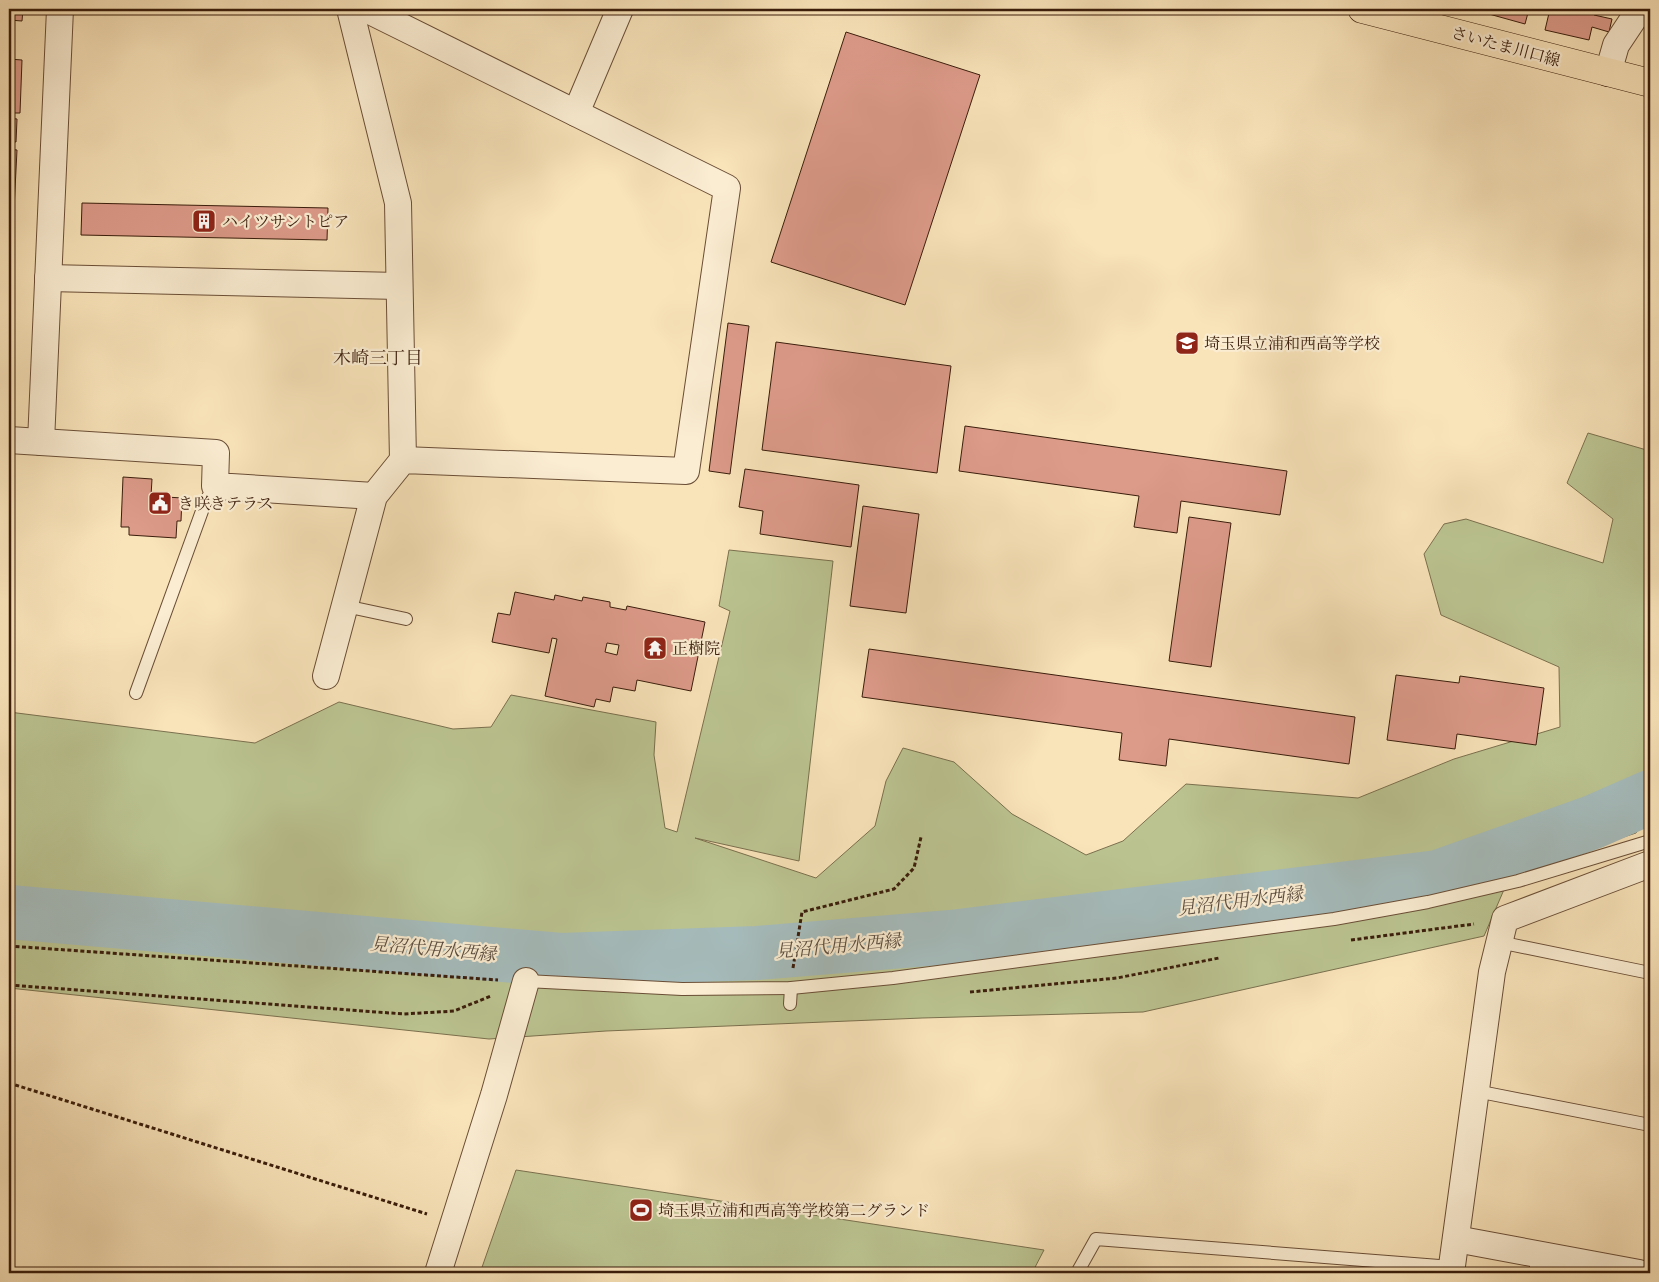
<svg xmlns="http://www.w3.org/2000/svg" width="1659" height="1282" font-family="'IM FELL French Canon','Noto Serif JP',serif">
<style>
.green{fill:#bbc491;stroke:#7a704e}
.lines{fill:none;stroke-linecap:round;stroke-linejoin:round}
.river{stroke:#a5bbbb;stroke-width:54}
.building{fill:#dc9a89;stroke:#3a1d0b;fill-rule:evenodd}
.lane-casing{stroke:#6a4e36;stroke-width:14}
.street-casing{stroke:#6a4e36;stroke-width:28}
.primary-casing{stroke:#3a1d0b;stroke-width:29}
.path{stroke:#3a1d0b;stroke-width:3;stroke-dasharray:4 2.5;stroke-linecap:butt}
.lane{stroke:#fbedd2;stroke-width:12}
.street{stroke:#fbedd2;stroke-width:26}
.primary{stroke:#f9e3b9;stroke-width:28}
.labels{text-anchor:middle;stroke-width:4.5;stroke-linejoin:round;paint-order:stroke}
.street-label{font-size:16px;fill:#3a1d0b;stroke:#fbedd2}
.poi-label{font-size:16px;fill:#3a1d0b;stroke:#fbedd2;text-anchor:start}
.neighbourhood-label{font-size:18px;fill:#3a1d0b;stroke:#fbedd2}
.water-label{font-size:18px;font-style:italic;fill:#5a4c40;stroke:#fbedd2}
</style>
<rect width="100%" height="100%" fill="#f9e3b9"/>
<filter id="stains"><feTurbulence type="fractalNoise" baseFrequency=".004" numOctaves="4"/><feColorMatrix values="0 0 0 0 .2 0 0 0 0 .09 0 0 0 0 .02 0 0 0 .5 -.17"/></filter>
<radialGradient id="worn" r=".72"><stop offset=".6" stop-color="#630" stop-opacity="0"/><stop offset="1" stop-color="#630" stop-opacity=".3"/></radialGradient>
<g class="green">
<polygon points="1588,433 1650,451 1650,815 1636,833 1534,866 1512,871 1484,936 1143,1012 922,1018 606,1031 489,1039 9,988 9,712 255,743 339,702 453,729 491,727 511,695 656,722 654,755 665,828 677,832 730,611 719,606 729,550 833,561 799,861 695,838 816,878 875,826 886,781 903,748 954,762 1012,814 1086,855 1123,841 1186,784 1358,798 1454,759 1560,727 1559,667 1441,615 1424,554 1444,524 1466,519 1603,563 1613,519 1567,483"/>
<polygon points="516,1170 1044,1250 1032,1273 480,1273"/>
</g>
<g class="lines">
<polyline class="river" points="9,912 561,960 757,953 951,937 1438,877 1593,822 1650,797"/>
</g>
<g class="building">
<polygon points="9,9 23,9 22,21 9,20"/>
<polygon points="1471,9 1529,9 1525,24"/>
<polygon points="1550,9 1596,9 1594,15 1612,19 1609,32 1592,27 1589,40 1545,30"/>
<polygon points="846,32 980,75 905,305 771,262"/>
<polygon points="9,59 22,60 20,113 9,113"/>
<polygon points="9,118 17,119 16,142 9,141"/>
<polygon points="9,149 17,150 14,209 9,208"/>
<polygon points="82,203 328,208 327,240 81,235"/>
<polygon points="728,323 749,326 730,474 709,471"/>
<polygon points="776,342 951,366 937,473 762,450"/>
<polygon points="965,426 1287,471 1280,515 1181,501 1177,533 1134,527 1139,496 959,471"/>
<polygon points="745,469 859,485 851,547 760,534 763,511 739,507"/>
<polygon points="123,477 152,479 151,496 182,498 181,521 177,521 176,538 129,535 129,527 121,527"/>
<polygon points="863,506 919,514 906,613 850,606"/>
<polygon points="1189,517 1231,523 1211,667 1169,661"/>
<path d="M515,592l39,8 1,-5 27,6 1,-4 27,5v5l16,3 1,-4 78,16 -14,69 -54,-11 -2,11 -22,-4 -3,15 -14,-3 -2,8 -49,-11 12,-57 -5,-1 -3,15 -57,-11 6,-29 12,2zM607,643l12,2 -2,10 -12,-3z"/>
<polygon points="869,649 1355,717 1349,764 1169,739 1166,766 1119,760 1122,733 862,697"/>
<polygon points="1396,675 1459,683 1460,676 1544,688 1536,745 1457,734 1455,749 1387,740"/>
</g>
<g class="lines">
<g class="lane-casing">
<g id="lane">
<polyline points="345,606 406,619"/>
<polyline points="136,693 206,500 215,486"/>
<polyline points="1499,942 1650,973"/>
<polyline points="526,981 682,989 791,988 893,978 1334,919 1428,902 1518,881 1650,841"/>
<polyline points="790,1004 791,988"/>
<polyline points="1476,1091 1650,1125"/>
<polyline points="1077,1273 1096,1239 1452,1267"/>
<polyline points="1535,1273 1538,1255"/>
</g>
</g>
<g class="street-casing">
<g id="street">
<polyline points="350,9 398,203 403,460"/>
<polyline points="1608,73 1616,45 1640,9"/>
<polyline points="576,113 620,9"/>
<polyline points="48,278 399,286"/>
<polyline points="9,440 216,453 215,486 374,496"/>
<polyline points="41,442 60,9"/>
<polyline points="326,676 374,496 403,460 686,471 727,188 366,9"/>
<polyline points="1456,1239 1639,1273"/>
<polyline points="438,1273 494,1095 526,981"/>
<polyline points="1451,1273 1492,972 1505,919 1650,864"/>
</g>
</g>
<g class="primary-casing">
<polyline id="primary" points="1362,9 1650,83"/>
</g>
<g class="path">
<polyline points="1351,940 1474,924"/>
<polyline points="9,946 498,980"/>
<polyline points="793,968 802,912 894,889 914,868 921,837"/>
<polyline points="9,985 404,1014 454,1011 491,996"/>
<polyline points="970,992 1117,978 1219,958"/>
<polyline points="9,1083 427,1214"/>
</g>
<use href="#lane" class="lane"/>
<use href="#street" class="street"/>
<use href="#primary" class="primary"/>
</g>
<defs>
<g id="building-square" transform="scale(1.25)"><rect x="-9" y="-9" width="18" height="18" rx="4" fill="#8f2418" stroke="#fbedd2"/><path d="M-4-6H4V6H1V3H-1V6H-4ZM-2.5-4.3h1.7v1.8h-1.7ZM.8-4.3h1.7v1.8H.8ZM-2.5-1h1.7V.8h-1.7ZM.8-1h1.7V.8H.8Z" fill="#fff"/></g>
<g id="school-square" transform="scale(1.25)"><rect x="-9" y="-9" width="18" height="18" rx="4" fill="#8f2418" stroke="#fbedd2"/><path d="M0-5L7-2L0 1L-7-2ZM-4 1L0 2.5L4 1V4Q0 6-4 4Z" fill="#fff"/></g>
<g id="civic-square" transform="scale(1.25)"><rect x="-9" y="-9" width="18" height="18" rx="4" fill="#8f2418" stroke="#fbedd2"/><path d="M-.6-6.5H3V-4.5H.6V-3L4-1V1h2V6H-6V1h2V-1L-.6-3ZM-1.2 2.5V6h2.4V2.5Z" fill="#fff"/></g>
<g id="temple-square" transform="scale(1.25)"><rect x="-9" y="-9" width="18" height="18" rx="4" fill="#8f2418" stroke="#fbedd2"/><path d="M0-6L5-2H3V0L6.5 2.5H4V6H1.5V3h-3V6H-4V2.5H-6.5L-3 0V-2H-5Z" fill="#fff"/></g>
<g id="stadium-square" transform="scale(1.25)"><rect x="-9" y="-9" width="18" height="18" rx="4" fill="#8f2418" stroke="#fbedd2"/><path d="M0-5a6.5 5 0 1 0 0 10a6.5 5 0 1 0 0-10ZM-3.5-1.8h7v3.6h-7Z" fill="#fff"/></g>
</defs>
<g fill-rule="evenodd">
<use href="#building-square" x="204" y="221"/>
<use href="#school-square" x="1187" y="343"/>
<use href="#civic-square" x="160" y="503"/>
<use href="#temple-square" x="655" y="648"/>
<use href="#stadium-square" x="641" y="1210"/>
</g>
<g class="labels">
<g class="street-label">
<text transform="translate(1506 46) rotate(15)" y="6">さいたま川口線</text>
</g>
<g class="poi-label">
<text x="222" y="227">ハイツサントピア</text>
<text x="1204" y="349">埼玉県立浦和西高等学校</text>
<text x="178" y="509">き咲きテラス</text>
<text x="672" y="654">正樹院</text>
<text x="658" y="1216">埼玉県立浦和西高等学校第二グランド</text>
</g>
<g class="neighbourhood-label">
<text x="378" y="364">木崎三丁目</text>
</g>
<g class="water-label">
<text transform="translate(1240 901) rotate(-7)" y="6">見沼代用水西縁</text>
<text transform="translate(838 946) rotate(-5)" y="6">見沼代用水西縁</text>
<text transform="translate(433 949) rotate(5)" y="6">見沼代用水西縁</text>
</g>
</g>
<rect width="1659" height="1282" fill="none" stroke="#f9e3b9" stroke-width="30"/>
<rect x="10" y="10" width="1639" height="1262" fill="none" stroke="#3a1d0b" stroke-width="2.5"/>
<rect x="15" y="15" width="1629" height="1252" fill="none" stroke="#3a1d0b"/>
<rect width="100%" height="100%" filter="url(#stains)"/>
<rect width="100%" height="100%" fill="url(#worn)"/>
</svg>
